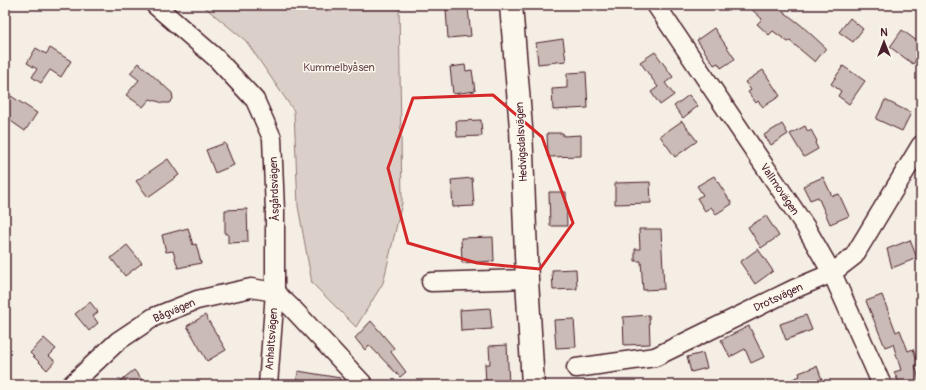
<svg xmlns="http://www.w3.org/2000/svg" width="926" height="390" font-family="Pangolin,sans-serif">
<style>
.green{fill:#dbd0c9;stroke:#92787a}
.building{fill:#cabbb6;stroke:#4a1f2b}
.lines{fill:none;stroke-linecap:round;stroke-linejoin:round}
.street-casing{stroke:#4a1f2b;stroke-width:21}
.secondary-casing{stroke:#4a1f2b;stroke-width:25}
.street{stroke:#fbf7ec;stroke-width:18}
.secondary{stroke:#fbf7ec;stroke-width:22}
.marked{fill:none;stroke:#d62828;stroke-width:3;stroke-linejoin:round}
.labels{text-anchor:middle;stroke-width:3;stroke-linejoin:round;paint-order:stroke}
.park-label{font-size:11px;fill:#6e4b52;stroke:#fbf7ec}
.street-label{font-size:11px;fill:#4a1f2b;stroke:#fbf7ec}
</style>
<rect width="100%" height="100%" fill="#f4eee4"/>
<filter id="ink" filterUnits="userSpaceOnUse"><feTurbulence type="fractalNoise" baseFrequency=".025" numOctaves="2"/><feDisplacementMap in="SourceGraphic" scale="8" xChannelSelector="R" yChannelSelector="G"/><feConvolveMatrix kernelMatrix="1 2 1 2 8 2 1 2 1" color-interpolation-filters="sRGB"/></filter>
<g filter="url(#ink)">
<polygon class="green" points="202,5 399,5 402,203 383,283 356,327 312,283 298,206 294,111 246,41"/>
<g class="building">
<polygon points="747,5 775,5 801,25 826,48 815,62 790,41 788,42 773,31 769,35 757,24 762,19"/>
<polygon points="468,8 471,36 448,38 446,10"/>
<polygon points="850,18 863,29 853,42 839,32"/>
<polygon points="714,28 735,59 721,68 718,63 714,65 697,40"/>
<polygon points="902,30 921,44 921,53 913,64 890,47"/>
<polygon points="563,39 566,61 538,64 536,43"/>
<polygon points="36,48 46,54 50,48 71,61 61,77 50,70 41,83 32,77 37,69 27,63"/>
<polygon points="655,52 673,77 665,83 674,95 660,105 651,92 658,87 640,62"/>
<polygon points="139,63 172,93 173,99 169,103 163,103 150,99 143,107 126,95 139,80 130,73"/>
<polygon points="465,65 466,71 472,70 475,91 453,94 450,67"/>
<polygon points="843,66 865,81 849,104 838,96 841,91 831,84"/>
<polygon points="763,70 780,96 763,107 758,101 756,103 748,92 751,90 745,82"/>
<polygon points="586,72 588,108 553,110 552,89 567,88 567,73"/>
<polygon points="689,95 698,106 683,118 674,106"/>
<polygon points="11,96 37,113 25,131 5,117 5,105"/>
<polygon points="885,100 911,113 902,131 876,119"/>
<polygon points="481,120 482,136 457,137 456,121"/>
<polygon points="682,121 697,141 675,157 660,136"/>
<polygon points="782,124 788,134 771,145 764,135"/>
<polygon points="805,126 808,132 811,130 817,141 815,143 818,149 804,157 790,134"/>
<polygon points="547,133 563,133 563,136 581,135 581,156 548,157"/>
<polygon points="225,143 234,165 215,173 206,150"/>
<polygon points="168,159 179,175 148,197 136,181"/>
<polygon points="714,176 732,204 716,214 711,207 705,211 697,198 703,195 697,186"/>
<polygon points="823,177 832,196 839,194 849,216 830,224 818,197 810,200 803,186"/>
<polygon points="472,178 474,206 453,207 451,180"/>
<polygon points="650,182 651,203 615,204 615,183"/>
<polygon points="549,192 566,192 567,226 550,226"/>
<polygon points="247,209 248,242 228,243 228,234 225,234 225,210"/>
<polygon points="766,216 779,236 761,248 748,227"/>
<polygon points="188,228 193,245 196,244 201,263 178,268 173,251 166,252 162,235"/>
<polygon points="639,229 661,229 664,289 643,290 641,261 635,261 635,249 640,249"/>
<polygon points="493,237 494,261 462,263 461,238"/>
<polygon points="910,240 917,258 892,268 887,249"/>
<polygon points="127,245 142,263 125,276 111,258"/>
<polygon points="758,249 773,271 755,284 740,262"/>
<polygon points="576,269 577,289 553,290 552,270"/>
<polygon points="882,295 896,332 900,330 908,351 913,349 919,365 915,366 921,385 900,385 894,372 901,370 893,344 885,347 866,301"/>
<polygon points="90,302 98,312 93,316 98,323 89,331 75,314"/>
<polygon points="490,308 492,329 461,331 460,310"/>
<polygon points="205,315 226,350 207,361 187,326"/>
<polygon points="649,315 650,344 624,345 623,317"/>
<polygon points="806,315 812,330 786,340 780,324"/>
<polygon points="574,319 576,347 556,348 554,320"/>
<polygon points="371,321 394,348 391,352 406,372 400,377 369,345 365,350 355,338"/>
<polygon points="749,326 764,357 751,363 745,349 730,357 721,340"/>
<polygon points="44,338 56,349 49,356 55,361 47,370 30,353"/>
<polygon points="507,345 509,385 486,385 485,364 490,364 489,346"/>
<polygon points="703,353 707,368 691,372 687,357"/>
<polygon points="817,366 824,385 778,385 800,376 799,373"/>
<polygon points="134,370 146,385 115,385"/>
<polygon points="298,371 340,378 340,385 296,385"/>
</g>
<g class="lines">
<g class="street-casing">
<g id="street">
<polyline points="155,5 216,58 255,100 272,138 275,211 275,292 268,385"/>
<polyline points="656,5 805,226 832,273 882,385"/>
<polyline points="431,282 527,279"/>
<polyline points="275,292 294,310 364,385"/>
<polyline points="576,368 655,357 794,289 832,273 854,256 921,145"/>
<polyline points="71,385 118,341 154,317 197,300 251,288 275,292"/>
</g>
</g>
<g class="secondary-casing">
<polyline id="secondary" points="511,5 521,128 527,279 533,385"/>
</g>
<use href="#street" class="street"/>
<use href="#secondary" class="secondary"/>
</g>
</g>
<path class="marked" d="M493,95l49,42 31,86 -33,46 -63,-6 -69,-20 -20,-75 25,-70z"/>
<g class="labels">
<g class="park-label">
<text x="339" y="71">Kummelbyåsen</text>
</g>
<g class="street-label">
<text transform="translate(521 142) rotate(-93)" y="4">Hedvigsdalsvägen</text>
<text transform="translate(274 189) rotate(-92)" y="4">Åsgårdsvägen</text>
<text transform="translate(780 189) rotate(56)" y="4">Vallmovägen</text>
<text transform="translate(778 297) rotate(-25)" y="4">Drotsvägen</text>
<text transform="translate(174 310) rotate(-23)" y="4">Bågvägen</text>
<text transform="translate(271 339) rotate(-86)" y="4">Anhaltsvägen</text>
</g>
</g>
<rect width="926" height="390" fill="none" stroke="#fbf7ec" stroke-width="20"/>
<rect x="10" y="10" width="906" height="370" fill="none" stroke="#4a1f2b" stroke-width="1.5" filter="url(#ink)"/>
<g transform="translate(884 42)" stroke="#fbf7ec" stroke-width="3" paint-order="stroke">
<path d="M0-3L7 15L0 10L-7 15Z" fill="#4a1f2b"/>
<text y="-6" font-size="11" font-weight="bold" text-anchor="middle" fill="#4a1f2b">N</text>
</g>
</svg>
